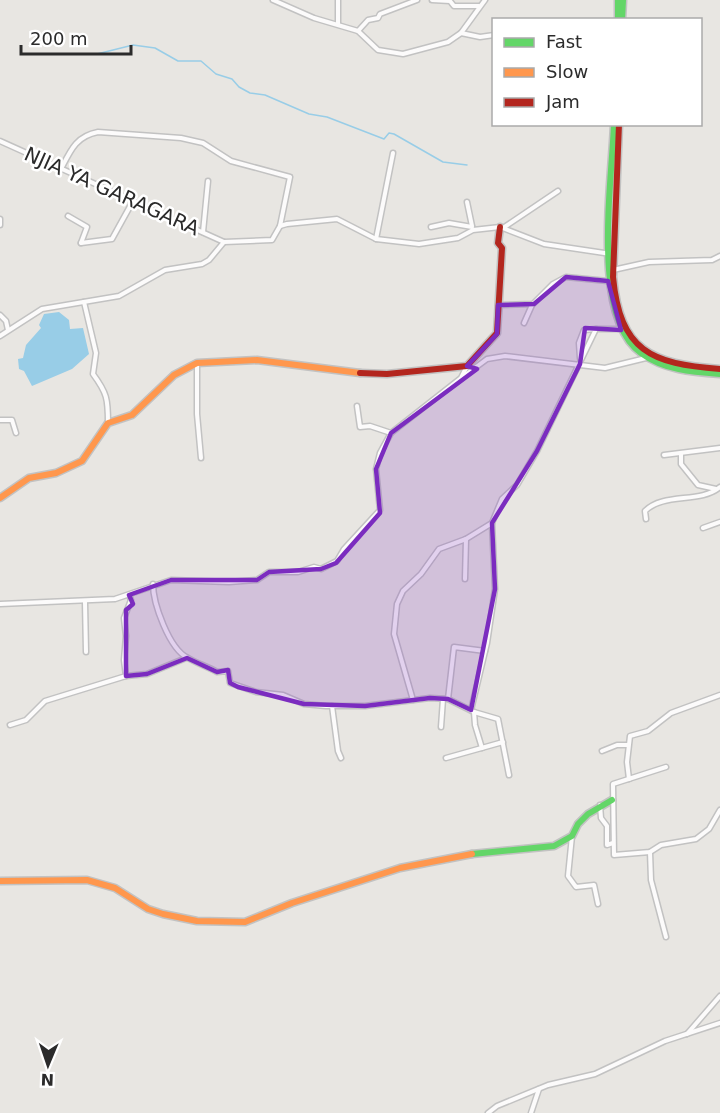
<svg xmlns="http://www.w3.org/2000/svg" width="720" height="1113" font-family="'DejaVu Sans',sans-serif">
<style>
.water{fill:#98cde7}
.lines{fill:none;stroke-linecap:round;stroke-linejoin:round}
.stream{stroke:#98cde7;stroke-width:1.5}
.street-casing{stroke:#c2c2c2;stroke-width:7}
.fast-casing{stroke:#c2c2c2;stroke-width:9}
.slow-casing{stroke:#c2c2c2;stroke-width:9}
.jam-casing{stroke:#c2c2c2;stroke-width:9}
.street{stroke:#fcfbfb;stroke-width:4}
.fast{stroke:#63d668;stroke-width:6}
.slow{stroke:#ff974d;stroke-width:6}
.jam{stroke:#b3261e;stroke-width:6}
.marked{fill:#7b2cbf;fill-opacity:0.2;stroke:#7b2cbf;stroke-width:4.5;stroke-linejoin:round}
.labels{text-anchor:middle;stroke-width:5;stroke-linejoin:round;paint-order:stroke}
.street-label{font-size:20px;fill:#2b2b2b;stroke:#fff}
</style>
<rect width="100%" height="100%" fill="#e8e6e2"/>
<polygon class="water" points="59,312 69,320 70,329 83,328 89,354 72,369 32,386 24,371 19,369 18,359 23,358 26,345 41,328 39,325 44,314"/>
<g class="lines">
<polyline class="stream" points="97,54 133,45 155,48 178,61 201,61 216,74 232,79 239,87 250,93 265,95 309,114 327,117 384,139 389,133 394,134 443,162 467,165"/>
<g class="street-casing">
<g id="street">
<polyline points="273,0 314,18 358,31 378,50 403,54 448,42 461,33 485,0"/>
<polyline points="432,0 450,1 454,6 479,6"/>
<polyline points="338,24 338,0"/>
<polyline points="358,31 368,20 378,18 380,14 417,0"/>
<polyline points="461,33 480,37 494,35"/>
<polyline points="0,141 224,242"/>
<path d="M62,167c9,-18 15,-31 36,-35l83,6 22,5 28,18 59,16 -10,49"/>
<polyline points="467,202 472,226"/>
<polyline points="68,216 87,227 81,243"/>
<polyline points="0,219 0,225"/>
<polyline points="431,227 449,223 472,227"/>
<polyline points="503,228 558,191"/>
<polyline points="203,232 208,181"/>
<polyline points="376,239 393,153"/>
<polyline points="81,243 112,239 133,201"/>
<polyline points="613,270 649,262 712,260 720,256"/>
<path d="M84,302l12,51 -3,21c14,19 15,25 15,49"/>
<polyline points="498,305 533,304 553,284 566,277 608,281"/>
<polyline points="0,315 6,321 8,330"/>
<polyline points="524,323 532,305"/>
<polyline points="0,336 42,309 119,296 165,270 202,264 209,260 224,242 272,240 280,226 287,224 337,219 376,239 419,244 458,238 473,230 500,227 544,244 611,254"/>
<polyline points="580,358 579,343 584,330 596,329"/>
<polyline points="197,363 197,414 201,458"/>
<polyline points="464,376 487,359 505,356 605,368 646,358"/>
<polyline points="357,406 360,427 370,426 391,433"/>
<polyline points="0,420 12,420 16,433"/>
<polyline points="681,454 681,464 698,485 716,489"/>
<polyline points="664,455 720,448"/>
<path d="M646,519l-1,-8c19,-19 55,-7 75,-24"/>
<polyline points="703,528 720,522"/>
<polyline points="465,579 466,539"/>
<path d="M153,584c0,19 16,65 35,74 10,6 19,8 29,14l11,-1 2,12 26,9 27,3 21,9 22,2h39l65,-8 18,1 26,13 24,7 11,56"/>
<polyline points="85,602 86,652"/>
<polyline points="0,604 115,599 171,580 229,582 257,580 269,572 298,572 314,567 321,569 337,561 344,549 380,510 376,469 380,453 391,433 461,378 467,366 475,368"/>
<polyline points="126,676 124,660 126,636 124,618 131,600 129,595"/>
<polyline points="448,699 454,647 485,651"/>
<polyline points="413,700 394,634 397,604 403,591 421,574 439,549 466,539 492,523"/>
<polyline points="332,706 338,751 341,758"/>
<polyline points="471,710 487,643 495,589 492,523 502,499 517,485 537,451 596,329 623,329"/>
<polyline points="474,712 475,725 482,748"/>
<polyline points="10,725 26,720 45,701 126,676 147,674 186,658"/>
<polyline points="441,727 443,699"/>
<polyline points="602,751 617,745 628,745"/>
<polyline points="446,758 503,742"/>
<polyline points="666,767 613,784 614,855 650,852 661,845 696,839 709,829 720,810"/>
<polyline points="629,779 627,762 630,736 648,731 671,713 720,695"/>
<polyline points="600,805 601,818 607,826 607,845 613,843"/>
<polyline points="572,836 568,876 576,887 594,885 598,904"/>
<polyline points="650,852 651,880 666,937"/>
<polyline points="687,1034 720,996"/>
<polyline points="488,1113 497,1106 548,1085 595,1074 665,1041 720,1023"/>
<polyline points="531,1113 539,1089"/>
</g>
</g>
<g class="fast-casing">
<g id="fast">
<polyline points="618,0 618,20"/>
<polyline points="622,20 623,0"/>
<path d="M614,124c-2,57 -23,194 27,229 23,17 51,19 79,21"/>
<polyline points="472,854 554,846 572,836 578,824 588,814 612,800"/>
</g>
</g>
<g class="slow-casing">
<g id="slow">
<polyline points="0,498 29,478 56,473 82,461 108,423 132,415 174,375 197,363 257,360 360,373"/>
<polyline points="0,881 87,880 115,888 148,909 163,914 197,921 245,922 292,903 400,868 472,854"/>
</g>
</g>
<g class="jam-casing">
<g id="jam">
<path d="M619,124l-6,153c7,74 38,87 107,92"/>
<polyline points="360,373 387,374 467,366 497,333 502,248 498,243 500,227"/>
</g>
</g>
<use href="#street" class="street"/>
<use href="#fast" class="fast"/>
<use href="#slow" class="slow"/>
<use href="#jam" class="jam"/>
</g>
<path class="marked" d="M566,277l42,4 13,49 -36,-2 -5,36 -43,87 -45,72 3,66 -24,121 -23,-11 -18,-1 -65,8 -61,-2 -66,-17 -8,-4 -2,-13 -11,2 -30,-14 -40,16 -21,2v-66l7,-6 -4,-9 42,-15h86l12,-8 52,-3 15,-6 44,-50 -4,-44 15,-36 86,-64 -10,-3 30,-32 1,-29 36,-1z"/>
<g class="labels">
<g class="street-label">
<text transform="translate(112 191) rotate(24)" y="7">NJIA YA GARAGARA</text>
</g>
</g>
<rect x="492" y="18" width="210" height="108" fill="#ffffff" stroke="#aaaaaa" stroke-width="1.5"/>
<rect x="504" y="38" width="30" height="9" fill="#63d668" stroke="#aaaaaa" stroke-width="1.5"/>
<text x="546" y="48" font-size="18" fill="#2b2b2b">Fast</text>
<rect x="504" y="68" width="30" height="9" fill="#ff974d" stroke="#aaaaaa" stroke-width="1.5"/>
<text x="546" y="78" font-size="18" fill="#2b2b2b">Slow</text>
<rect x="504" y="98" width="30" height="9" fill="#b3261e" stroke="#aaaaaa" stroke-width="1.5"/>
<text x="546" y="108" font-size="18" fill="#2b2b2b">Jam</text>
<g transform="translate(48 1065) rotate(182)" stroke="#ffffff" stroke-width="4.5" paint-order="stroke">
<path d="M0-4.5L10 22L0 15L-10 22Z" fill="#2b2b2b"/>
<text y="-9" font-size="16" font-weight="bold" text-anchor="middle" fill="#2b2b2b">N</text>
</g>
<path d="M21 45v9h110v-9" fill="none" stroke="#2b2b2b" stroke-width="3"/>
<text x="30" y="45" font-size="18" fill="#2b2b2b" stroke="#ffffff" stroke-width="4.5" paint-order="stroke">200 m</text>
</svg>
